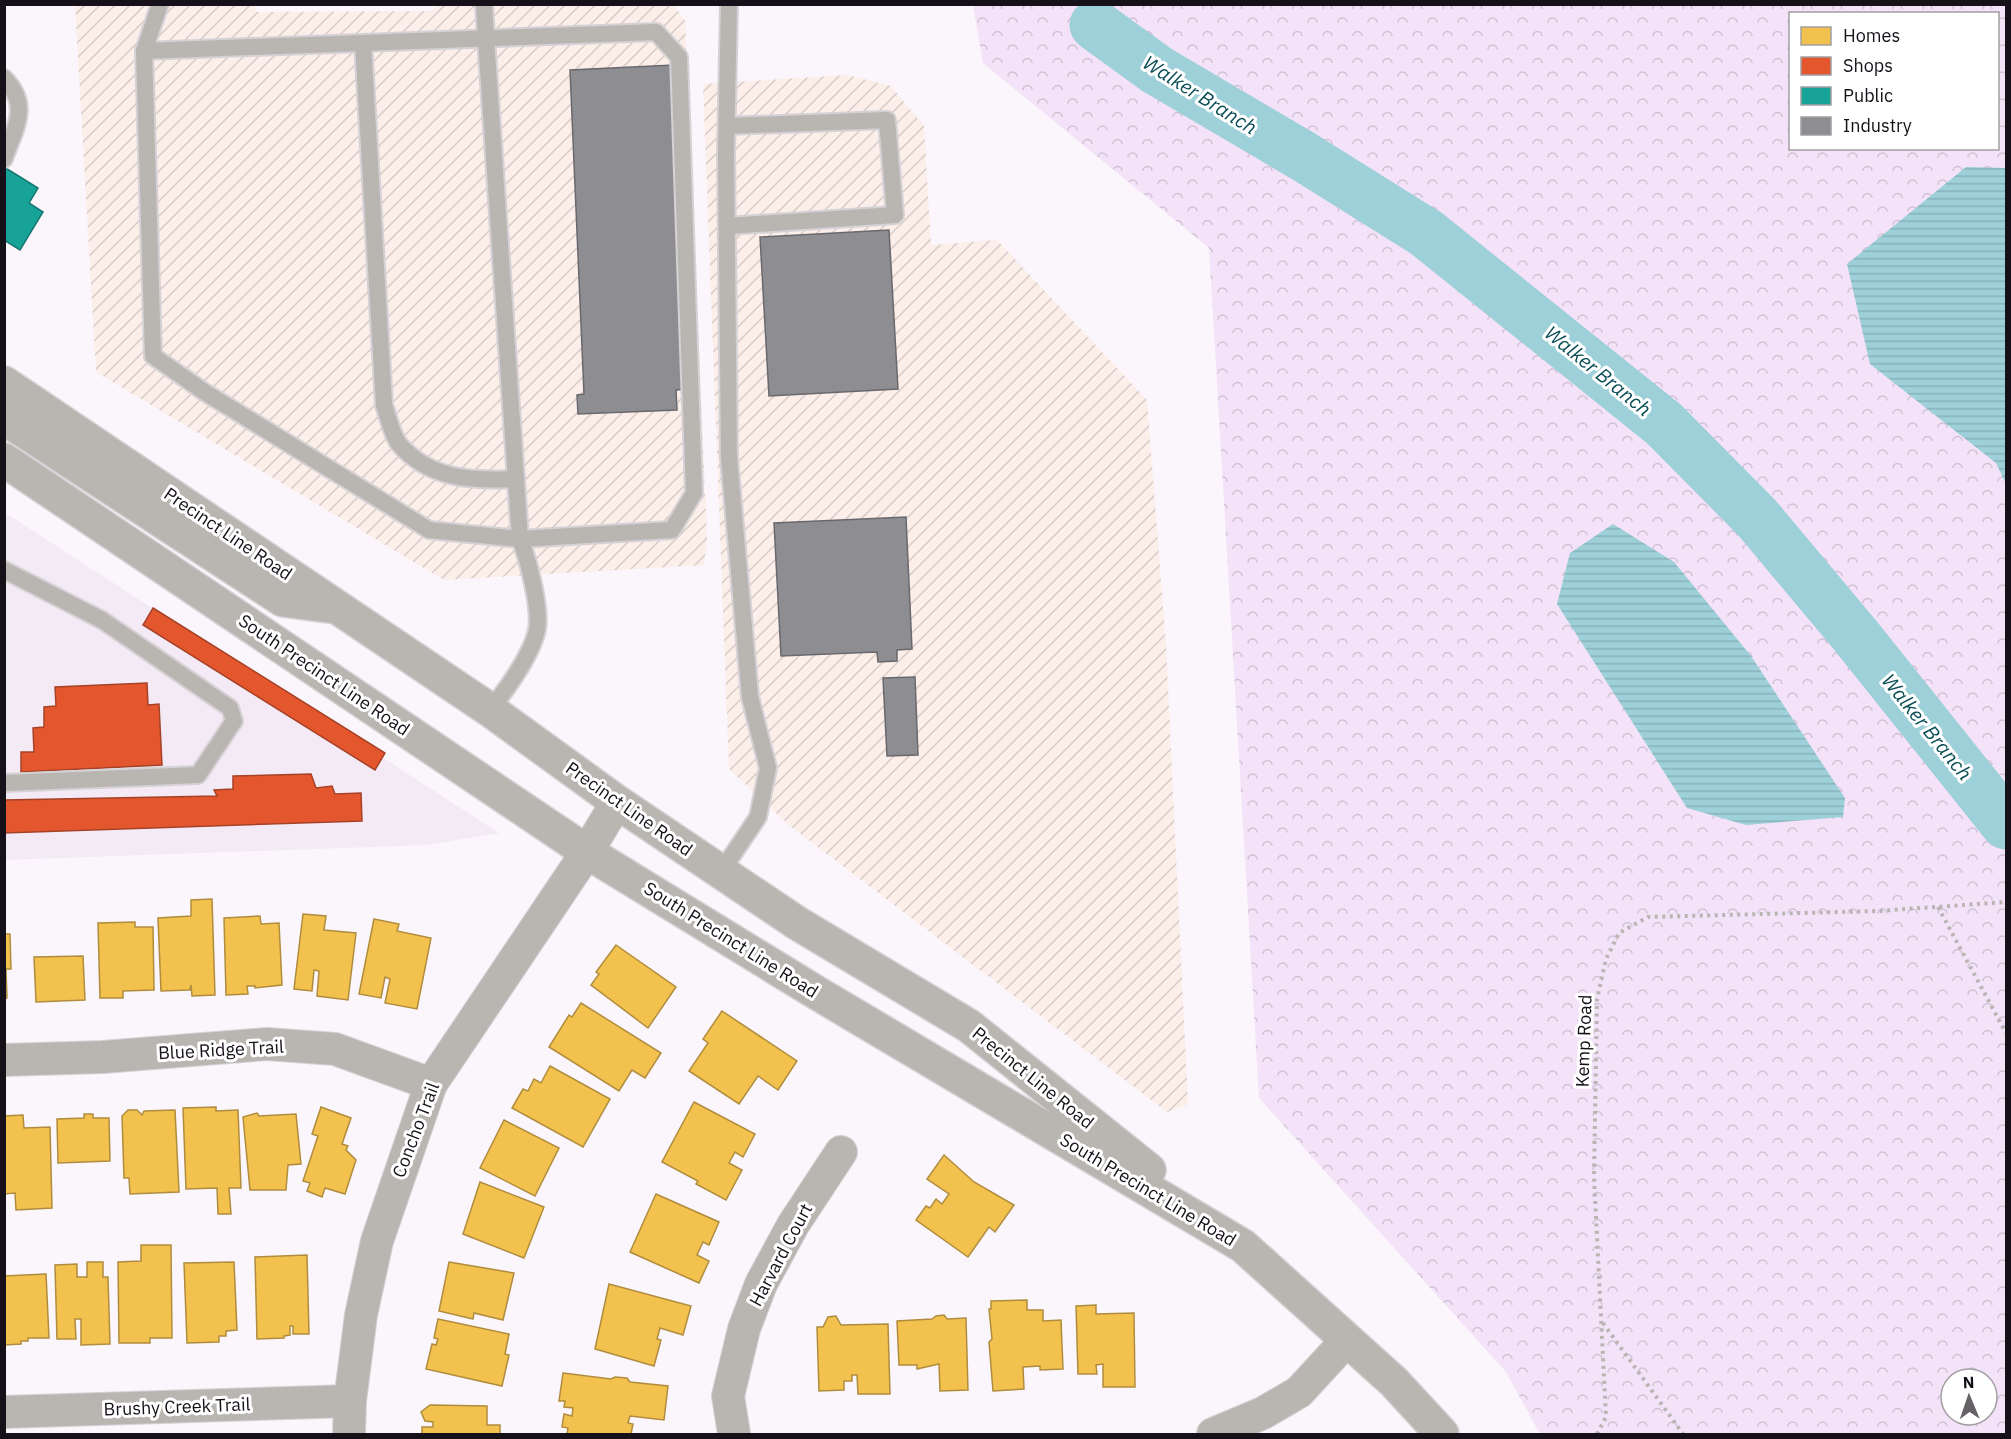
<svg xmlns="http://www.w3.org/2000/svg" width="2011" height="1439" font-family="'IBM Plex Sans',sans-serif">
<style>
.commercial{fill:#f3eaf5}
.industrial{fill:url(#industrial-furrows)}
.forest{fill:url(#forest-crowns);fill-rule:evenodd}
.water{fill:url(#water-rules)}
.homes{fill:#f2c14e;stroke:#b08c3e;stroke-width:1.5}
.shops{fill:#e4572e;stroke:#a64227;stroke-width:1.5}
.public{fill:#17a398;stroke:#177772;stroke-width:1.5}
.industry{fill:#8d8d92;stroke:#69686d;stroke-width:1.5}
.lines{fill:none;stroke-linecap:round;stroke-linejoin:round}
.river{stroke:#9ed0d9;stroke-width:51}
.lane-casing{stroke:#d5d2d6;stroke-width:20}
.street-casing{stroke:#d5d2d6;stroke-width:34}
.secondary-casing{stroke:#d5d2d6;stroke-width:36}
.path{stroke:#b9b5b4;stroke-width:4;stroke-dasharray:3 4.5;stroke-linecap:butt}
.lane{stroke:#b9b5b1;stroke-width:16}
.street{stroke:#b9b5b1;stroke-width:32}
.secondary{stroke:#b9b5b0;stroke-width:33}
.labels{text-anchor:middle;stroke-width:6;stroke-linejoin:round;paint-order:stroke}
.street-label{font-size:18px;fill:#161018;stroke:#fff}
.water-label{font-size:20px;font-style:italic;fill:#0a4d55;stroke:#fff}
</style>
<defs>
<pattern id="industrial-furrows" width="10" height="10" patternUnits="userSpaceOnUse" patternTransform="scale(1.5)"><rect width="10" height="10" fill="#fceee9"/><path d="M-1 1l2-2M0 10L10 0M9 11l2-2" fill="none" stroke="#d7cbc7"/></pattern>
<pattern id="forest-crowns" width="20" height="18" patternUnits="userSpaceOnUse" patternTransform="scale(1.5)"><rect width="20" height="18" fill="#f3e2f8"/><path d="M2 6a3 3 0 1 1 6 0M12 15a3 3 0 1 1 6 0" fill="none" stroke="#d0c1d4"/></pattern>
<pattern id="water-rules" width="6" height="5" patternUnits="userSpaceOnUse" patternTransform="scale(1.5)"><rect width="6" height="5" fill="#9ed0d9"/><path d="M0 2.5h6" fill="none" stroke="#87b2ba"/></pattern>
</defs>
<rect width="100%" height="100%" fill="#faf6fb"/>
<polygon class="commercial" points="4,512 499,833 427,845 5,860"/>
<g class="industrial">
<polygon points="255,4 256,12 431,11 441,4 674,5 685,21 707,538 704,565 444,580 96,372 75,5"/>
<polygon points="847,75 891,86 924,126 931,245 997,240 1147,400 1166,645 1188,1105 1167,1112 790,826 729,769 703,84"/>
</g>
<path class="forest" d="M973,5h1033v1429h-466l-34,-62 -247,-274 -50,-850 -226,-185zM1790,14h208v134h-208zM1951,1379h36v36h-36z"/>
<g class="water">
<polygon points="1966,167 2006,168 2006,484 1996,463 1870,364 1847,264"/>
<polygon points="1613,524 1674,562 1751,656 1845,798 1843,817 1746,825 1687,808 1557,604 1570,553"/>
</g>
<g class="homes">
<polygon points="212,899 215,995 192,996 191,985 190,990 161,991 158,918 191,916 191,900"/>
<polygon points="303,914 326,916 324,930 356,933 348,1000 317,996 319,971 314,970 312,991 294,989"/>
<polygon points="260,916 261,924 279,923 282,985 255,988 255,986 247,986 248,994 226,995 224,918"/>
<polygon points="374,919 399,924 397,931 431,938 417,1009 385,1003 390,979 385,977 381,998 359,994"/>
<polygon points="135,922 135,927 153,927 154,990 123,991 123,998 100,998 98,923"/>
<polygon points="4,934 10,934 11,969 6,969 7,998 4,999"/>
<polygon points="616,945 676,987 648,1028 591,985 599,974 596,972"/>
<polygon points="83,956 85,1000 36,1002 34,957"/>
<polygon points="581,1003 661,1053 645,1078 632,1070 619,1091 549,1047 569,1015 572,1017"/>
<polygon points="722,1011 797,1061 778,1090 758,1076 739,1104 689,1071 708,1043 703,1039"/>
<polygon points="550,1066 610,1099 583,1147 512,1108 523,1089 528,1091 534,1079 541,1083"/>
<polygon points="694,1102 755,1134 743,1157 735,1152 729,1163 742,1170 726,1200 696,1184 698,1181 662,1162"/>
<polygon points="216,1107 216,1111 238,1110 241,1188 229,1188 231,1214 218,1214 217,1188 186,1189 183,1108"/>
<polygon points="321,1107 351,1118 342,1144 348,1146 346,1150 356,1160 345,1194 325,1188 322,1197 307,1191 310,1183 303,1181 318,1136 312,1134"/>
<polygon points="128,1110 137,1110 142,1115 144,1111 175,1110 179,1192 130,1194 129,1178 124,1178 122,1116"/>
<polygon points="257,1113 259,1116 296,1114 301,1164 288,1165 286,1190 250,1190 243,1117"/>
<polygon points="84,1114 93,1114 93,1118 109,1118 110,1161 58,1163 57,1119 84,1118"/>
<polygon points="23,1115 24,1128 50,1127 52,1208 16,1210 15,1193 4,1194 4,1116"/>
<polygon points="504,1120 559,1148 535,1196 480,1168"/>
<polygon points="944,1155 974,1182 1014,1205 995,1232 989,1227 968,1257 916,1220 926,1206 930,1208 936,1199 942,1204 949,1194 927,1179"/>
<polygon points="480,1182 544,1207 524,1258 463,1234"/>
<polygon points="656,1194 719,1222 709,1245 703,1242 697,1255 709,1261 699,1283 630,1252"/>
<polygon points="141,1245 171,1245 172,1338 150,1338 150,1343 119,1343 118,1262 141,1261"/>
<polygon points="307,1255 309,1334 293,1334 293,1326 290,1326 290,1335 284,1336 284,1338 257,1339 255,1257"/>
<polygon points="87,1262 103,1262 103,1277 108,1277 110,1344 81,1345 81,1319 75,1319 76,1339 57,1339 55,1265 77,1264 77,1277 87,1277"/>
<polygon points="234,1262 237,1330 226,1331 226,1336 219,1336 219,1342 187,1343 184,1263"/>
<polygon points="449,1262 514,1273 503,1320 474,1313 473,1319 439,1311"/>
<polygon points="46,1274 49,1338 28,1338 28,1341 21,1341 21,1344 4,1345 4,1276"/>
<polygon points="609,1284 691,1306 683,1335 660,1328 657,1339 661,1340 654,1366 595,1349"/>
<polygon points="1027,1300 1027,1310 1043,1310 1043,1321 1061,1320 1063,1369 1040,1370 1040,1366 1023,1367 1024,1389 993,1391 989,1342 992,1339 989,1309 991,1309 991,1301"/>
<polygon points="1096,1305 1096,1314 1134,1313 1135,1387 1103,1387 1103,1364 1096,1365 1097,1374 1078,1374 1076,1306"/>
<polygon points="944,1315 947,1319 966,1318 968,1390 940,1391 939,1364 917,1369 917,1365 899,1365 897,1321 932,1319 936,1316"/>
<polygon points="836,1316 841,1325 888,1324 890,1394 858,1394 857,1375 852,1375 852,1381 844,1381 844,1390 819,1391 817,1327 823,1327 828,1317"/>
<polygon points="438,1319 509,1334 505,1354 509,1355 502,1386 426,1369 432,1344 436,1345 438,1339 434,1338"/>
<polygon points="563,1373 611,1379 615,1377 627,1378 630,1382 668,1386 664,1420 630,1416 628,1423 633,1424 631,1434 567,1434 568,1428 562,1427 564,1414 572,1416 573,1408 564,1407 565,1401 559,1401"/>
<polygon points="430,1405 487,1406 487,1425 500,1425 500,1434 422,1434 422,1427 433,1427 433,1422 425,1421 421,1412"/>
</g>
<g class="shops">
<polygon points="153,608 385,753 375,770 143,625"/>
<polygon points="147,683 148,705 159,704 162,765 21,772 21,752 34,752 33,728 44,727 44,707 56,706 55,687"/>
<polygon points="311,774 316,788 332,786 335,794 361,793 362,821 4,833 4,800 217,796 214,790 233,789 233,776"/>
</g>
<polygon class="public" points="4,167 38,188 29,203 43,212 20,250 4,240"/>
<g class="industry">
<polygon points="674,65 688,389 676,390 677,410 578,414 577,395 584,394 570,70"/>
<polygon points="889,230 898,389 769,396 760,237"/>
<polygon points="906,517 912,649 897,650 897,661 878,662 877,652 781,656 774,523"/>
<polygon points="915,677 918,755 887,756 883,678"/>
</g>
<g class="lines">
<polyline class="river" points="1095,25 1157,70 1303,156 1426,233 1664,424 1757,518 1855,635 2006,824"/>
<g class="lane-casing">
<g id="lane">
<path d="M160,4l-16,47 9,305 53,37 223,137 91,9c8,20 21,69 17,91 -6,26 -31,60 -47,80"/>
<path d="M363,43l21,362c4,11 8,30 15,39 31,36 74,37 117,35"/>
<polyline points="144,51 656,32 679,57 694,493 672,530 520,539 486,39 484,4"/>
<path d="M4,78c27,27 11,50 0,81"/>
<polyline points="727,226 895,215 887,120 727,126"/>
<polyline points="4,570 102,620 230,708 234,721 198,775 4,783"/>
<polyline points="721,872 758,817 768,768 750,697 729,458 726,153 729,4"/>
</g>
</g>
<g class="street-casing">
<g id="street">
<polyline points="4,1060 103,1057 267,1044 335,1049 431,1084"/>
<polyline points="4,1412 350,1401"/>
<polyline points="349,1434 350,1401 361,1315 377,1241 431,1084 587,852 617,802"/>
<polyline points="734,1434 728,1396 744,1329 761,1284 793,1225 841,1152"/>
<polyline points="1213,1434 1263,1413 1299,1392 1346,1341"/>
</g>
</g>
<g class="secondary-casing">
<g id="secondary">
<polyline points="4,383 490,710 617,802 797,923 969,1026 1149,1170"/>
<polyline points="4,418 283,600 328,606"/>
<polyline points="4,460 587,852 817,993 1243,1246 1394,1382 1442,1434"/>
</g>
</g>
<g class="path">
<polyline points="1938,907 2006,1033"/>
<polyline points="1603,1323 1683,1434"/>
<polyline points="1597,1434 1606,1417 1594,1177 1597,999 1606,959 1619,933 1648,917 1878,911 2006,902"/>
</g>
<use href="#lane" class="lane"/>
<use href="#street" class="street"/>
<use href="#secondary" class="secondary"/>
</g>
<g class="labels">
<g class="street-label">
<text transform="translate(228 534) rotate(34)" y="6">Precinct Line Road</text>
<text transform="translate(324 675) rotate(34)" y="6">South Precinct Line Road</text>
<text transform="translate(629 809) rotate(35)" y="6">Precinct Line Road</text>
<text transform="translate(731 940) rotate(32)" y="6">South Precinct Line Road</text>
<text transform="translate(1584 1041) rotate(-88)" y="6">Kemp Road</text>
<text transform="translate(221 1050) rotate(-3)" y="6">Blue Ridge Trail</text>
<text transform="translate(1033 1078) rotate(39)" y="6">Precinct Line Road</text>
<text transform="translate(416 1130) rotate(-69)" y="6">Concho Trail</text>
<text transform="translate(1148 1190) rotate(31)" y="6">South Precinct Line Road</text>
<text transform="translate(781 1255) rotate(-62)" y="6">Harvard Court</text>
<text transform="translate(177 1407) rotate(-2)" y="6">Brushy Creek Trail</text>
</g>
<g class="water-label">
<text transform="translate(1200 95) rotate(32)" y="7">Walker Branch</text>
<text transform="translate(1598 371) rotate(39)" y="7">Walker Branch</text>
<text transform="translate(1927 727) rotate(51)" y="7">Walker Branch</text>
</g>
</g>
<rect width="2011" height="1439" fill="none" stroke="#161018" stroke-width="12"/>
<rect x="1789" y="12" width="210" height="138" fill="#ffffff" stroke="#a29fa3" stroke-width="1.5"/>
<rect x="1801" y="27" width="30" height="18" fill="#f2c14e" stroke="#a29fa3" stroke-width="1.5"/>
<text x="1843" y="42" font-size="18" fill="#161018">Homes</text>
<rect x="1801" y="57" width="30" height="18" fill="#e4572e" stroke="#a29fa3" stroke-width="1.5"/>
<text x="1843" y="72" font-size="18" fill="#161018">Shops</text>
<rect x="1801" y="87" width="30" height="18" fill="#17a398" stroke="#a29fa3" stroke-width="1.5"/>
<text x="1843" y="102" font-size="18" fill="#161018">Public</text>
<rect x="1801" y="117" width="30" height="18" fill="#8d8d92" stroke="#a29fa3" stroke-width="1.5"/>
<text x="1843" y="132" font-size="18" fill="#161018">Industry</text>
<g transform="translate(1969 1397) rotate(358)"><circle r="28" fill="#ffffff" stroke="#a29fa3" stroke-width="1.5"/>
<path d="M0-4.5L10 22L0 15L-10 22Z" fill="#666067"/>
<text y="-9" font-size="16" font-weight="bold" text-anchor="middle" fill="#161018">N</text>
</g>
</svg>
